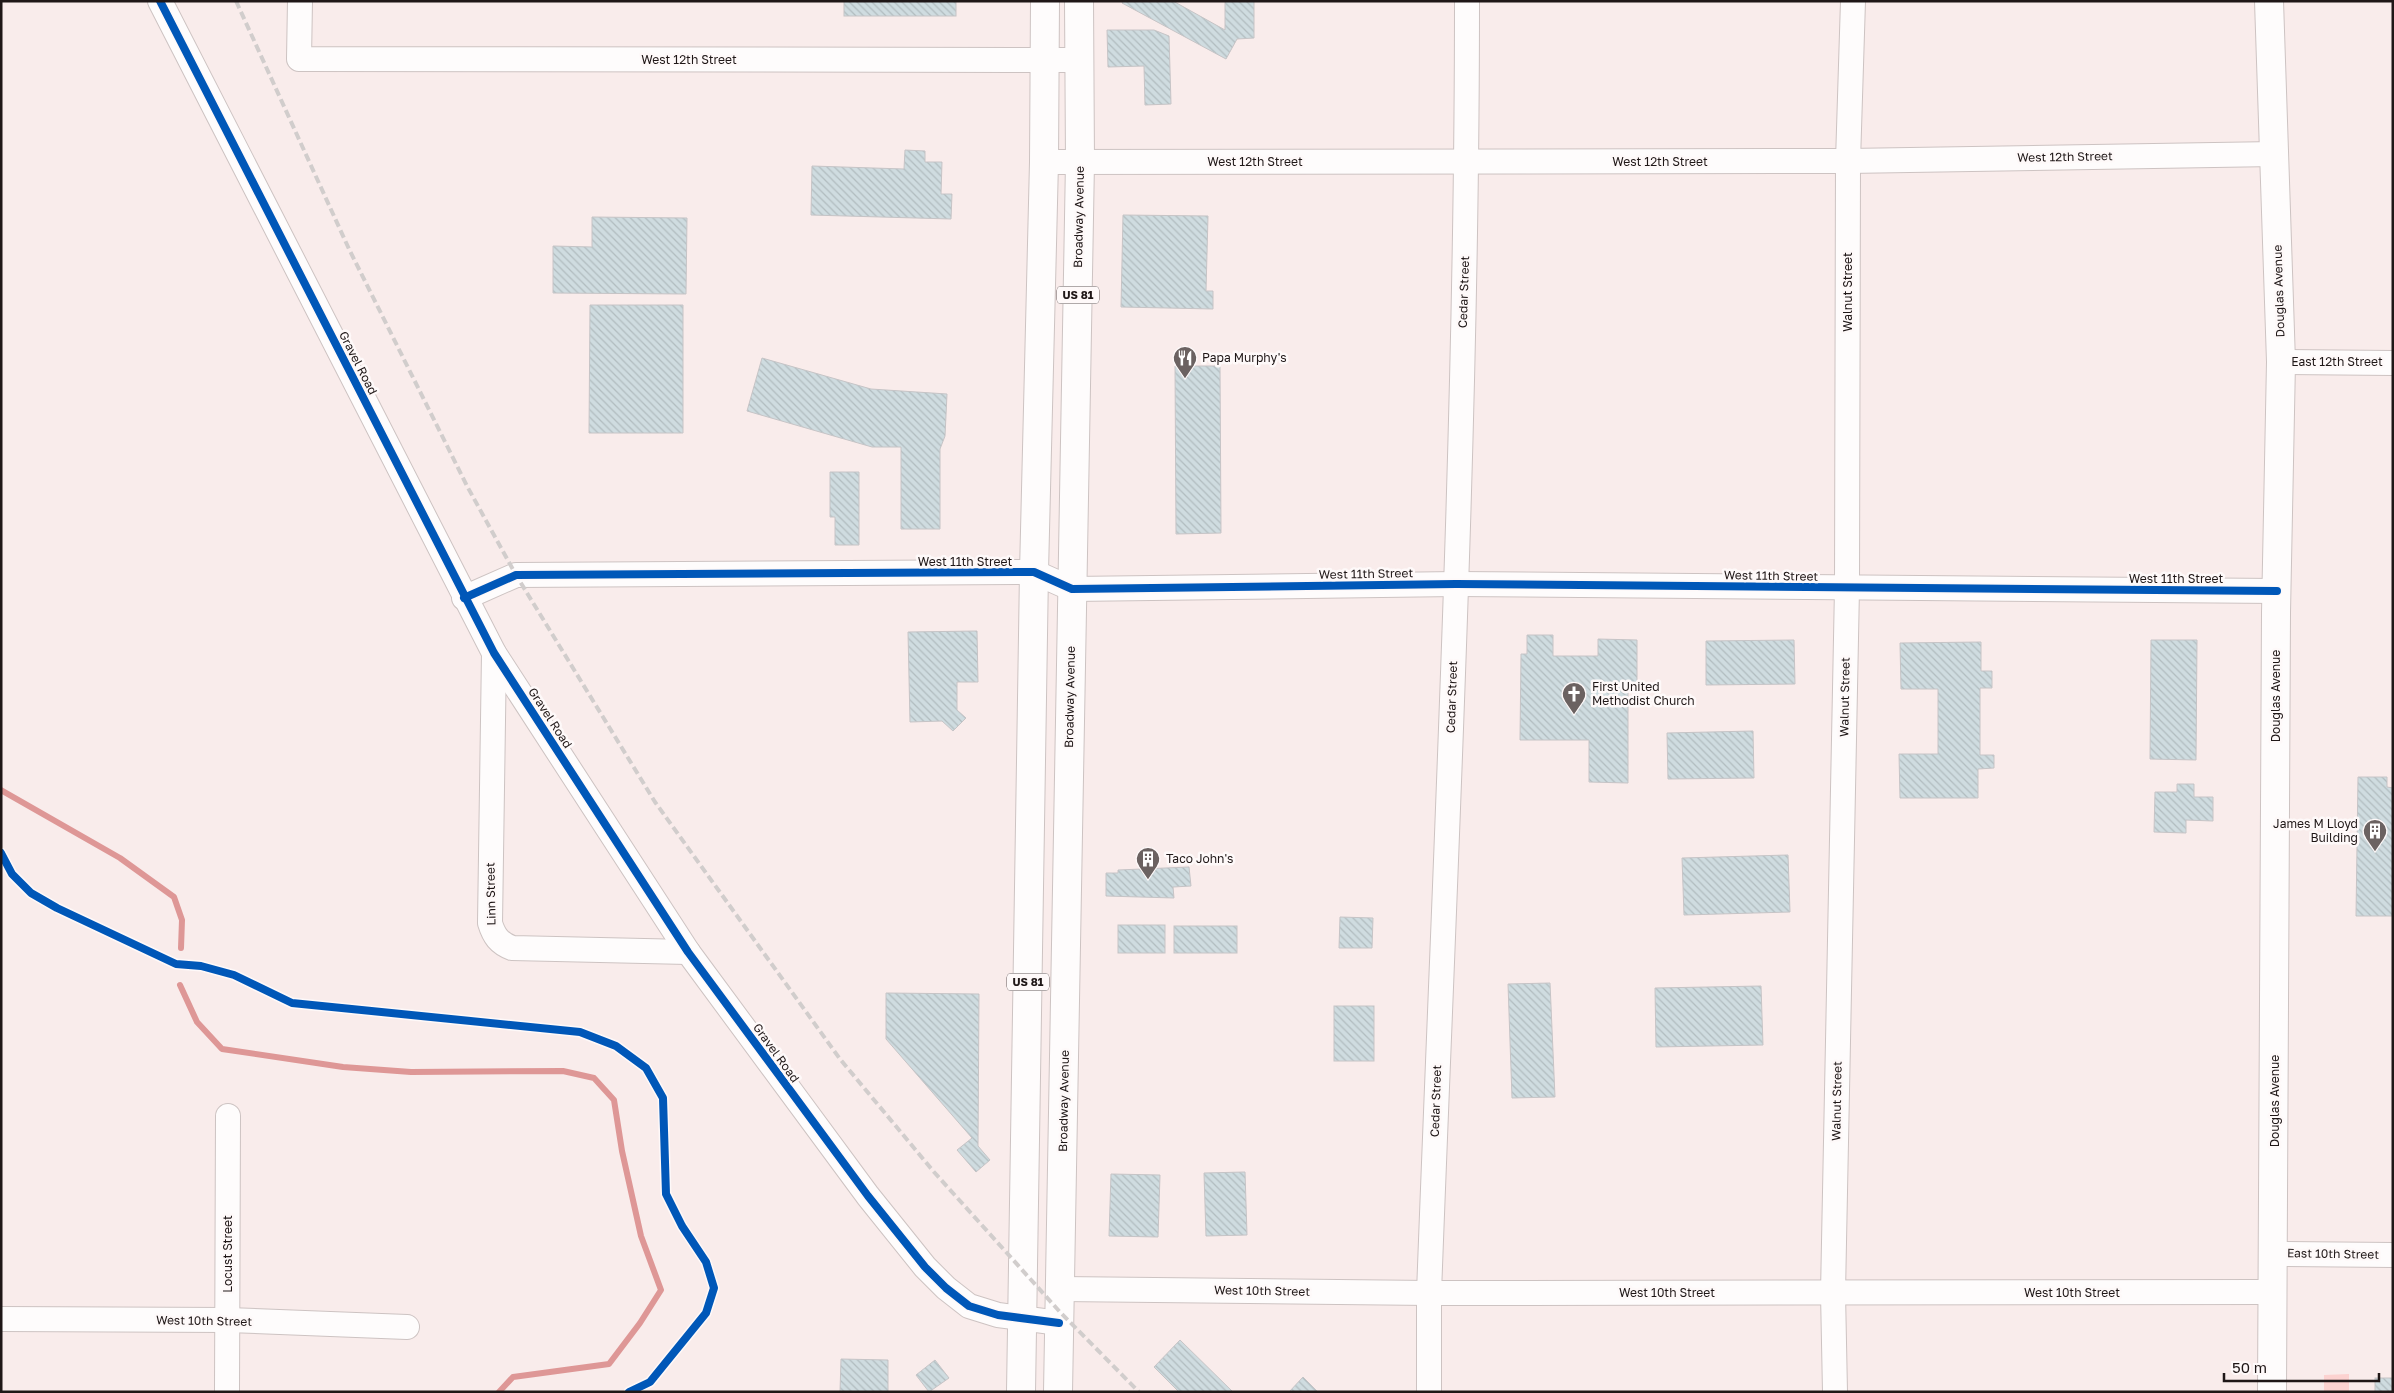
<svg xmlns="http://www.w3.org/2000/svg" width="2394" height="1393" font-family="'Golos Text',sans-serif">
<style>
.green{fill:#fcd2d0}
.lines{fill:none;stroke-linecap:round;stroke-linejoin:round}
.stream{stroke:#de9796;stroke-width:6}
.building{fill:url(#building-back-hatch);stroke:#c6c4c6}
.minor-casing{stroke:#cdc3c2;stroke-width:26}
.tertiary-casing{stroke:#cdc3c2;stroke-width:30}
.trunk-casing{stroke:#cdc3c2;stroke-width:30}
.minor{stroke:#fefcfc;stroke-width:24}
.tertiary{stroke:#fefcfc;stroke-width:28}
.trunk{stroke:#fefcfc;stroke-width:28}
.rail{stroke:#d1cdcc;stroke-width:4;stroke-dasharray:8 4;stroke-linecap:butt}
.cycleway-casing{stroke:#fef9f9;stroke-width:11}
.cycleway{stroke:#0057b8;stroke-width:8}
.labels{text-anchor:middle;stroke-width:5;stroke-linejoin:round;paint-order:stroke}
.shield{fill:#fef9f9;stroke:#625b5b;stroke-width:1}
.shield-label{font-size:11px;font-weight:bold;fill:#1f1717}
.street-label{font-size:12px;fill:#1f1717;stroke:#fef9f9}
.poi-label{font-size:12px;fill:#1f1717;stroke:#fef9f9;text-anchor:start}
</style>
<defs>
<pattern id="building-back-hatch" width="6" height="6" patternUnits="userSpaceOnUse" patternTransform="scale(1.25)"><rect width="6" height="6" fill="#cfdce0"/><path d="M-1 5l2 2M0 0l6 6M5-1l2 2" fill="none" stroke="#b1bcbf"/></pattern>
</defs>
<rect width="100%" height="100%" fill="#f9eceb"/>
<polygon class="green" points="2349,1374 2349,1392 2324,1392 2324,1375"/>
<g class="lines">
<g class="stream">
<polyline points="1,790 120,858 174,897 182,920 181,948"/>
<polyline points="180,985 197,1022 222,1049 343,1067 411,1072 563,1071 594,1078 614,1100 622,1151 641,1236 661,1290 640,1323 609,1364 513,1377 499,1392"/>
</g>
</g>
<g class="building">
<rect x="844" y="1" width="112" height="15"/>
<polygon points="1123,1 1173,1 1225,30 1225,1 1254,1 1254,38 1237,39 1226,59 1122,3"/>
<polygon points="1107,30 1154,30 1169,36 1171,104 1145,105 1144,66 1108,67"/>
<polygon points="905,150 925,151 925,162 942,162 941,194 952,194 951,219 811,215 812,166 904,169"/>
<polygon points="1123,215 1208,216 1206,291 1213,291 1213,309 1121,307"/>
<polygon points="592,217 687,218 686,294 553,293 553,246 592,247"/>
<polygon points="590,305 683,305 683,433 589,433"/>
<polygon points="762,358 871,389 947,394 945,436 940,449 940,529 901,529 901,447 872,447 747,411"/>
<polygon points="1175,366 1220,366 1221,533 1176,534"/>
<polygon points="830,472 859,472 859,545 835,545 835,517 830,517"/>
<polygon points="977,631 978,682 957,682 957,710 966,718 953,731 942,721 910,722 908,632"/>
<polygon points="1527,635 1553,635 1553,656 1598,656 1598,639 1637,640 1637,691 1628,691 1628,783 1589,782 1589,740 1520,740 1521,654 1527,654"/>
<polygon points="1794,640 1795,684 1706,685 1706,641"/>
<polygon points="2151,640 2197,640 2196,760 2150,759"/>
<polygon points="1981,642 1981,671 1992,671 1992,688 1980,688 1980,755 1994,755 1994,768 1978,769 1978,798 1900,798 1899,754 1938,754 1938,689 1901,689 1900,643"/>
<polygon points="1753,731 1754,778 1668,779 1667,733"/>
<polygon points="2358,777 2387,777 2387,787 2393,788 2393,916 2356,916"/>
<polygon points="2177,784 2194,784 2194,797 2213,797 2213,821 2186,820 2186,833 2154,832 2155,792 2177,792"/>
<polygon points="1788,855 1790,912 1684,915 1682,858"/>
<polygon points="1189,867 1191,886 1173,887 1174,898 1106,896 1106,873 1118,873 1118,870"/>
<polygon points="1340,917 1373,918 1372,948 1339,948"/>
<rect x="1118" y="925" width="47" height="28"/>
<rect x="1174" y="926" width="63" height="27"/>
<polygon points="1550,983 1555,1097 1512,1098 1508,984"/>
<polygon points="1761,986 1763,1045 1656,1047 1655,988"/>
<polygon points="886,993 979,994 978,1146 990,1160 976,1172 957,1150 972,1138 886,1039"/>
<rect x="1334" y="1006" width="40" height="55"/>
<polygon points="1245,1172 1247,1235 1206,1236 1204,1173"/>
<polygon points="1111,1174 1160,1175 1158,1237 1109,1236"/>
<polygon points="1180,1340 1233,1392 1179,1392 1154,1367"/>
<polygon points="841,1359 888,1360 888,1392 840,1392"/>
<polygon points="935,1360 949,1378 929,1392 916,1375"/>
<polygon points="1303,1377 1318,1392 1289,1392"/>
<rect x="2375" y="1378" width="18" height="14"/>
</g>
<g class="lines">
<g class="minor-casing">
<g id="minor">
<polyline points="160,1 494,653 688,952 868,1196 925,1267 946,1288 969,1306 998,1315 1059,1323"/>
<polyline points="300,1 299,59 1078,60"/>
<polyline points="1044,162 1848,161 2275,154"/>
<polyline points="2281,362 2393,363"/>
<polyline points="464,598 516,575 1034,572 1072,589 1456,584 2277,591"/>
<path d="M494,653l-4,270c4,13 9,20 22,25l176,4"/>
<polyline points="2274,1254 2393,1255"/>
<polyline points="1061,1289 1429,1293 2273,1292"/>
<polyline points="1,1319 228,1320 407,1327"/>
<polyline points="227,1392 228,1116"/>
<path d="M1429,1392v-99c16,-430 38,-861 38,-1292"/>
<polyline points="1835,1392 1833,1293 1847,588 1848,161 1853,1"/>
</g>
</g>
<g class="tertiary-casing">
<polyline id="tertiary" points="2269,1 2281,362 2276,613 2272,1392"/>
</g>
<g class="trunk-casing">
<g id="trunk">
<polyline points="1021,1392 1034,572 1044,162 1045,1"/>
<polyline points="1058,1392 1080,162 1079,1"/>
</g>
</g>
<use href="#minor" class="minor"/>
<use href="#tertiary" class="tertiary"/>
<use href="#trunk" class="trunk"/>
<polyline class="rail" points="236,1 349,249 467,486 516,575 655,802 840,1059 934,1172 1060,1312 1139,1392"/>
<g class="cycleway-casing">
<g id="cycleway">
<polyline points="160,1 494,653 688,952 868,1196 925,1267 946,1288 969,1306 998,1315 1059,1323"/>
<polyline points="464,598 516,575 1034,572 1072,589 1456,584 2277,591"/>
<polyline points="1,853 12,874 31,893 57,908 176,964 201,966 234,975 292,1003 580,1032 616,1046 646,1068 663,1098 666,1194 682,1226 706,1262 714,1288 706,1313 650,1382 629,1392"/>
</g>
</g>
<use href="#cycleway" class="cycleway"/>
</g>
<defs>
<g id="restaurant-pin" transform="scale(1.25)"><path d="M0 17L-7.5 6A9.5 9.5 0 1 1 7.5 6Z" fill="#6b6261" stroke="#fef9f9"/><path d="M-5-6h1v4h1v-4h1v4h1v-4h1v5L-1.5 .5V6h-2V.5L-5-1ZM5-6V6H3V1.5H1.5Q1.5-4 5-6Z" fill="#fff"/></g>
<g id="church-pin" transform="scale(1.25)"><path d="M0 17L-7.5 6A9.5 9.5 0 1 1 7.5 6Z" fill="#6b6261" stroke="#fef9f9"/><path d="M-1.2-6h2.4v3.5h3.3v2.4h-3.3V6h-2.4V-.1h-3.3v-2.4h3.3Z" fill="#fff"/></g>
<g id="building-pin" transform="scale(1.25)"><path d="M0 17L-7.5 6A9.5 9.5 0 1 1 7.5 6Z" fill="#6b6261" stroke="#fef9f9"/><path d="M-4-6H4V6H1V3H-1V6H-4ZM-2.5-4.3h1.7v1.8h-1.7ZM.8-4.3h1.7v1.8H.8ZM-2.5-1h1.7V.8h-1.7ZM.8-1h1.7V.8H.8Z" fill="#fff"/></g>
</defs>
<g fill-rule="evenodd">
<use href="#restaurant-pin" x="1185" y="358"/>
<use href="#church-pin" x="1574" y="694"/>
<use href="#building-pin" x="2375" y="831"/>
<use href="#building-pin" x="1148" y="859"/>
</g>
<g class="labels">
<g class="shield">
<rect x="1057" y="286.5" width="42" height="17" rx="4"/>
<rect x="1007" y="973.5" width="42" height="17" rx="4"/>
</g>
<g class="shield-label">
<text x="1078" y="299">US 81</text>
<text x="1028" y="986">US 81</text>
</g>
<g class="street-label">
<text x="689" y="64">West 12th Street</text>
<text transform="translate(2065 157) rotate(-1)" y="4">West 12th Street</text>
<text x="1255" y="166">West 12th Street</text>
<text x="1660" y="166">West 12th Street</text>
<text transform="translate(1079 217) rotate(-89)" y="4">Broadway Avenue</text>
<text transform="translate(2279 291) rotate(-92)" y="4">Douglas Avenue</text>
<text transform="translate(1464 292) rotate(-88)" y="4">Cedar Street</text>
<text transform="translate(1848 292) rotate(-90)" y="4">Walnut Street</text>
<text x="2337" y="366">East 12th Street</text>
<text transform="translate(358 363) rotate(63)" y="4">Gravel Road</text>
<text x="965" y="566">West 11th Street</text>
<text transform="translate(1366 574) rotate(-1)" y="4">West 11th Street</text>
<text transform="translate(1771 576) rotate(1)" y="4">West 11th Street</text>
<text x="2176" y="583">West 11th Street</text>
<text transform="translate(2276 696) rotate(-90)" y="4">Douglas Avenue</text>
<text transform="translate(1070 697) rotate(-89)" y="4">Broadway Avenue</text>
<text transform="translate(1452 697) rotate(-88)" y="4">Cedar Street</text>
<text transform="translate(1845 697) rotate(-89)" y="4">Walnut Street</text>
<text transform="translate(550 718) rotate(57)" y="4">Gravel Road</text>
<text transform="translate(491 894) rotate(-91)" y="4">Linn Street</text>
<text transform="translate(776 1053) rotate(54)" y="4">Gravel Road</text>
<text transform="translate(1064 1101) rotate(-89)" y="4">Broadway Avenue</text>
<text transform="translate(1436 1101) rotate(-88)" y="4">Cedar Street</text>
<text transform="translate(1837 1101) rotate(-89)" y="4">Walnut Street</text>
<text transform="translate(2275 1101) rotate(-90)" y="4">Douglas Avenue</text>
<text transform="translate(228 1254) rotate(-90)" y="4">Locust Street</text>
<text transform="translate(2333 1254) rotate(1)" y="4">East 10th Street</text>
<text transform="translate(1262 1291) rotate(1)" y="4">West 10th Street</text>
<text x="1667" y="1297">West 10th Street</text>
<text x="2072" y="1297">West 10th Street</text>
<text transform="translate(204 1321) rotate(1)" y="4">West 10th Street</text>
</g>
<g class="poi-label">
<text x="1202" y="362">Papa Murphy's</text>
<text x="1592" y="691">First United<tspan x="1592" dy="14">Methodist Church</tspan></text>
<text x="2358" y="828" text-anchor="end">James M Lloyd<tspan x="2358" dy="14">Building</tspan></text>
<text x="1166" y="863">Taco John's</text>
</g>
</g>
<rect width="2394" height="1393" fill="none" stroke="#1f1717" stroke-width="5"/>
<path d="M2224 1373v8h155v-8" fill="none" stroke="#1f1717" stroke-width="2.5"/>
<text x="2232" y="1373" font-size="15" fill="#1f1717" stroke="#fef9f9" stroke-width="4" paint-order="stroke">50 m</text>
</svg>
